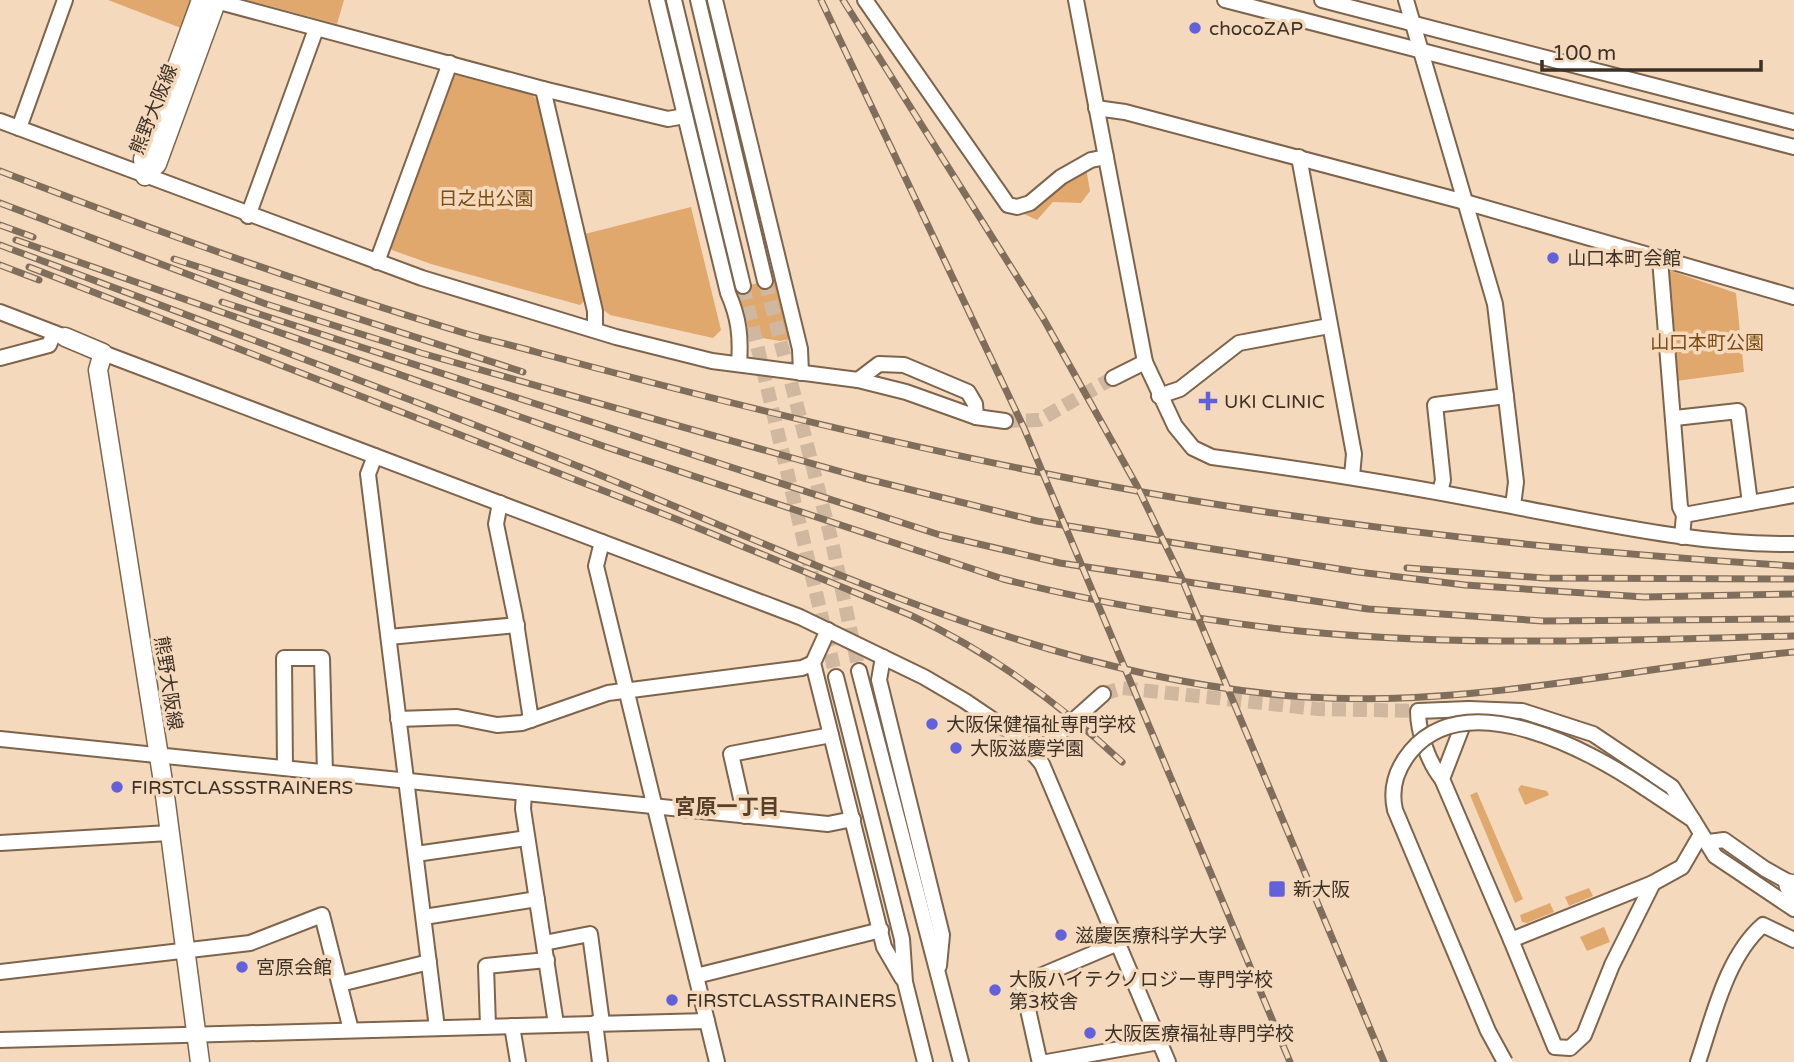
<svg xmlns="http://www.w3.org/2000/svg" width="1794" height="1062" font-family="'Varela Round','Noto Sans JP',sans-serif">
<style>
.green{fill:#e1a86d}
.lines{fill:none;stroke-linecap:round;stroke-linejoin:round}
.minor-tunnel{stroke:#d0b79f;stroke-width:14;stroke-dasharray:14 7;stroke-linecap:butt}
.minor-casing{stroke:#7d644b;stroke-width:18}
.major-casing{stroke:#7d644b;stroke-width:21}
.highway-casing{stroke:#7d644b;stroke-width:24}
.minor{stroke:#fff;stroke-width:14}
.major{stroke:#fff;stroke-width:18}
.highway{stroke:#fff;stroke-width:21}
.rail-casing{stroke:#7f6e5c;stroke-width:7}
.rail{stroke:#f5d9bd;stroke-width:4.5;stroke-dasharray:13;stroke-linecap:butt}
.minor-bridge-casing{stroke:#7d644b;stroke-width:18;stroke-linecap:butt}
.minor-bridge{stroke:#fff;stroke-width:14}
.poi-dot{fill:#6361da;stroke:#f5d9bd;stroke-width:2.5}
.labels{text-anchor:middle;stroke-width:7;stroke-linejoin:round;paint-order:stroke}
.poi-label{font-size:19px;fill:#3c3126;stroke:#f5d9bd;text-anchor:start}
.street-label{font-size:19px;fill:#3c3126;stroke:#f5d9bd}
.park-label{font-size:19px;fill:#7a4c13;stroke:#f5d9bd}
.neighbourhood-label{font-size:21px;font-weight:bold;fill:#574028;stroke:#f5d9bd}
</style>
<rect width="100%" height="100%" fill="#f5d9bd"/>
<g class="green">
<polygon points="108,0 191,0 181,28"/>
<polygon points="246,0 344,0 337,24"/>
<polygon points="457,74 531,94 540,102 586,299 580,305 431,264 392,250 389,244 451,78"/>
<polygon points="1086,168 1090,191 1081,203 1053,202 1037,220 1024,214 1023,210"/>
<polygon points="691,207 721,330 713,338 610,315 601,308 585,234"/>
<polygon points="1671,271 1736,293 1744,372 1676,381 1666,276"/>
<polygon points="776,279 790,339 780,341 750,336 744,311 732,289"/>
<polygon points="1521,785 1547,791 1549,795 1525,805 1518,789"/>
<polygon points="1477,792 1523,899 1515,903 1470,795"/>
<polygon points="1589,888 1593,896 1569,906 1565,897"/>
<polygon points="1550,903 1554,912 1527,923 1522,922 1520,915"/>
<polygon points="1604,927 1610,942 1587,951 1580,937"/>
</g>
<g class="lines">
<g class="minor-tunnel">
<polyline points="765,281 832,542 859,671"/>
<polyline points="743,286 836,677"/>
<polyline points="1005,421 1039,420 1113,378"/>
<polyline points="1103,694 1122,688 1318,709 1418,711"/>
</g>
<g class="minor-casing">
<g id="minor">
<polyline points="212,0 543,89 668,119 685,116"/>
<path d="M657,0l71,293c11,25 13,44 11,71"/>
<polyline points="674,0 743,286"/>
<polyline points="698,0 765,281"/>
<polyline points="715,0 800,349 801,373"/>
<polyline points="865,0 1008,205 1017,207 1030,203 1061,177 1091,160 1106,157"/>
<path d="M1076,0l69,362 30,64 18,22 19,9c97,13 192,28 288,47 98,18 194,41 294,40"/>
<polyline points="1225,0 1794,147"/>
<polyline points="1322,0 1794,122"/>
<polyline points="1406,0 1495,304 1516,482 1513,506"/>
<polyline points="543,89 595,311 595,328"/>
<polyline points="1096,108 1125,112 1465,202 1794,297"/>
<polyline points="0,121 422,278 616,337 712,361 858,380 906,392 976,417 1005,421"/>
<polyline points="19,128 65,0"/>
<polyline points="1299,157 1354,454 1352,476"/>
<polyline points="248,216 316,29"/>
<polyline points="1660,259 1680,507 1684,515 1682,537"/>
<polyline points="377,262 450,63"/>
<polyline points="0,312 65,337"/>
<polyline points="103,353 800,617 924,677 965,701 1021,739 1042,764 1168,1062"/>
<polyline points="0,358 49,345 54,333"/>
<polyline points="1113,378 1145,362"/>
<polyline points="858,380 879,364 904,365 968,392 975,404 976,417"/>
<polyline points="1159,396 1180,389 1239,343 1329,326"/>
<polyline points="1675,418 1738,411 1750,503"/>
<polyline points="375,456 368,474 437,1028"/>
<polyline points="1440,492 1443,480 1435,405 1506,396"/>
<polyline points="500,503 496,524 515,616 531,720"/>
<polyline points="1684,515 1794,495"/>
<polyline points="602,542 596,566 717,1062"/>
<polyline points="828,630 813,663 884,947 902,978"/>
<polyline points="389,637 517,625"/>
<polyline points="883,657 879,680 942,935 939,966"/>
<polyline points="859,671 961,1062"/>
<polyline points="836,677 902,939 905,982 925,1062"/>
<polyline points="398,719 457,717 497,725 522,723 608,693 802,668 813,663"/>
<polyline points="0,739 828,824 853,819"/>
<polyline points="1036,754 1103,694"/>
<polyline points="285,768 284,658 322,658 325,773"/>
<path d="M1442,779c-14,-17 -24,-47 -24,-68l51,-2"/>
<polyline points="1645,788 1693,820 1715,856 1794,909"/>
<polyline points="524,793 523,809 556,1024"/>
<polyline points="745,816 731,754 831,735"/>
<polyline points="1693,820 1672,787 1593,734 1522,711 1469,709 1442,779 1511,940 1653,883 1682,867 1700,836"/>
<polyline points="1709,842 1724,840 1765,869 1794,885"/>
<polyline points="0,843 169,833"/>
<polyline points="416,854 527,838"/>
<polyline points="424,917 537,899"/>
<polyline points="1511,940 1555,1047 1570,1048 1584,1035 1612,965 1653,883"/>
<polyline points="544,943 590,934 602,1023"/>
<polyline points="0,972 250,943 322,915 351,1030"/>
<polyline points="696,976 881,930"/>
<polyline points="340,984 429,962"/>
<polyline points="595,1023 600,1062"/>
<polyline points="488,1026 486,966 547,960"/>
<polyline points="512,1026 518,1062"/>
<polyline points="0,1040 707,1021"/>
<polyline points="1044,1062 1039,1059 1023,987 1026,982 1118,943"/>
<polyline points="1047,1062 1159,1042"/>
<path d="M1698,1062c15,-44 28,-105 65,-137l31,15"/>
</g>
</g>
<g class="major-casing">
<g id="major">
<polyline points="145,176 157,164 217,0"/>
<polyline points="145,176 143,159 201,0"/>
<polyline points="65,337 103,353 98,370 164,788 200,1062"/>
</g>
</g>
<g class="highway-casing">
<polyline id="highway" points="1790,885 1794,892"/>
</g>
<use href="#minor" class="minor"/>
<use href="#major" class="major"/>
<use href="#highway" class="highway"/>
<g class="rail-casing">
<g id="rail">
<polyline points="821,0 1024,428 1290,1062"/>
<polyline points="843,0 1043,318 1137,486 1182,579 1384,1062"/>
<path d="M0,171c153,59 307,115 464,162 23,7 48,12 72,19 211,57 425,109 641,146 204,34 411,55 617,68"/>
<polyline points="0,203 266,304 421,353 863,478 1037,521 1358,572 1465,585 1644,597 1794,594"/>
<polyline points="0,225 33,237"/>
<path d="M16,240l590,207 397,132c90,23 185,39 277,50 170,19 343,11 514,7"/>
<path d="M0,245c197,74 395,147 590,226 232,95 462,209 716,226 164,11 326,-30 488,-45"/>
<polyline points="174,259 523,372"/>
<polyline points="0,265 39,280"/>
<path d="M29,267l647,252 234,96c80,37 148,87 212,147"/>
<polyline points="222,302 940,535 1060,563 1368,609 1543,621 1794,619"/>
<polyline points="1407,568 1544,578 1794,579"/>
</g>
</g>
<use href="#rail" class="rail"/>
<g class="minor-bridge-casing">
<path id="minor-bridge" d="M1505,1062l-17,-31 -93,-221c-5,-22 1,-41 16,-59 57,-67 180,0 234,37"/>
</g>
<use href="#minor-bridge" class="minor-bridge"/>
</g>
<g class="poi-dot">
<circle cx="1195" cy="28" r="7"/>
<circle cx="1553" cy="258" r="7"/>
<path d="M1204.5 390.5h7v7h7v7h-7v7h-7v-7h-7v-7h7z"/>
<circle cx="932" cy="724" r="7"/>
<circle cx="956" cy="748" r="7"/>
<circle cx="117" cy="787" r="7"/>
<rect x="1268" y="880" width="18" height="18" rx="3.5"/>
<circle cx="1061" cy="935" r="7"/>
<circle cx="242" cy="967" r="7"/>
<circle cx="995" cy="990" r="7"/>
<circle cx="672" cy="1000" r="7"/>
<circle cx="1090" cy="1033" r="7"/>
</g>
<g class="labels">
<g class="poi-label">
<text x="1209" y="35">chocoZAP</text>
<text x="1567" y="265">山口本町会館</text>
<text x="1224" y="408">UKI CLINIC</text>
<text x="946" y="731">大阪保健福祉専門学校</text>
<text x="970" y="755">大阪滋慶学園</text>
<text x="131" y="794">FIRSTCLASSSTRAINERS</text>
<text x="1293" y="896">新大阪</text>
<text x="1075" y="942">滋慶医療科学大学</text>
<text x="256" y="974">宮原会館</text>
<text x="1009" y="986">大阪ハイテクノロジー専門学校<tspan x="1009" dy="22">第3校舎</tspan></text>
<text x="686" y="1007">FIRSTCLASSTRAINERS</text>
<text x="1104" y="1040">大阪医療福祉専門学校</text>
</g>
<g class="street-label">
<text transform="translate(153 109) rotate(-68)" y="7">熊野大阪線</text>
<text transform="translate(169 683) rotate(81)" y="7">熊野大阪線</text>
</g>
<g class="park-label">
<text x="486" y="205">日之出公園</text>
<text x="1707" y="349">山口本町公園</text>
</g>
<g class="neighbourhood-label">
<text x="727" y="814">宮原一丁目</text>
</g>
</g>
<path d="M1542 60v10h219v-10" fill="none" stroke="#3c3126" stroke-width="3.5"/>
<text x="1552" y="60" font-size="21" fill="#3c3126" stroke="#f5d9bd" stroke-width="5" paint-order="stroke">100 m</text>
</svg>
